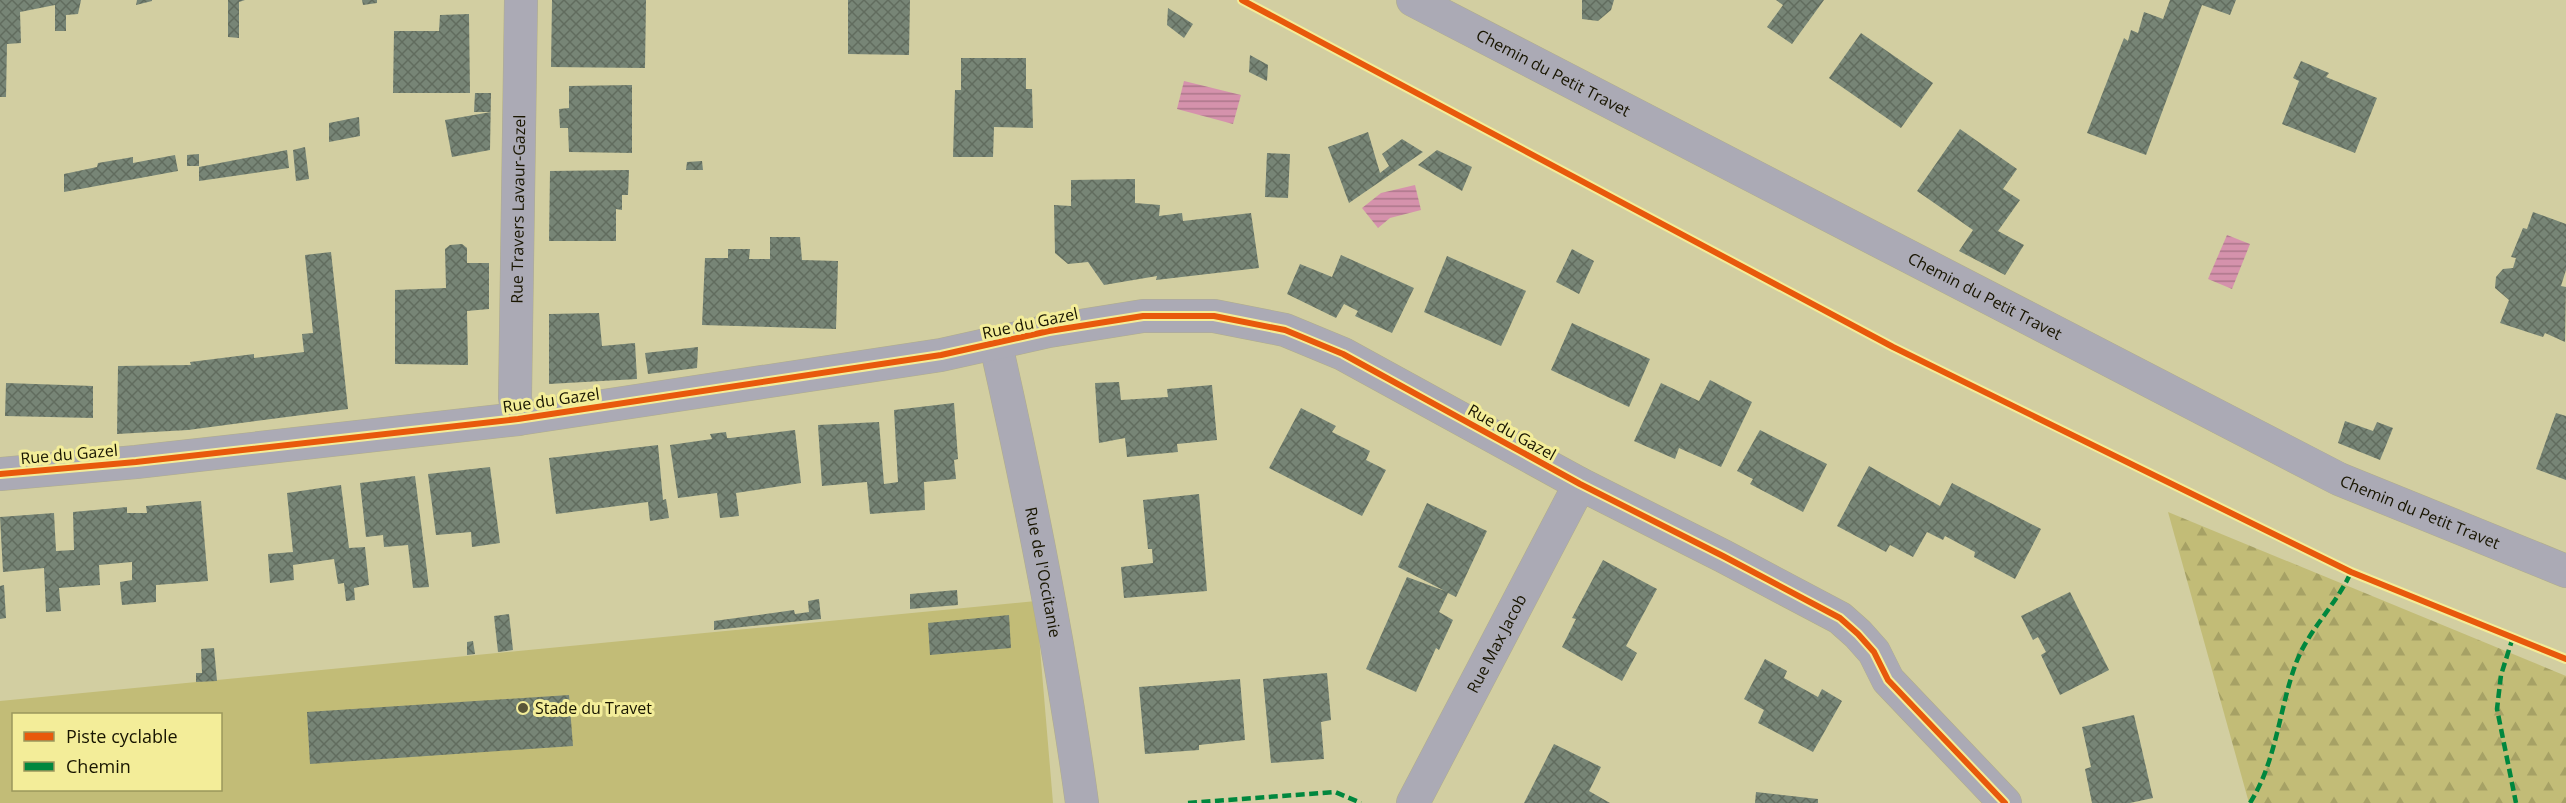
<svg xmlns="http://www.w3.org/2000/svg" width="2566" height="803" font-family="'Open Sans',sans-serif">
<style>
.forest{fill:url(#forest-firs)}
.green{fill:#c2bc77;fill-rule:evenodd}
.water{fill:url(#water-rules)}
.building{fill:url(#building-cross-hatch)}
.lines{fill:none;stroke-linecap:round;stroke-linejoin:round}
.minor-casing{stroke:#b0ad8b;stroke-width:34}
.minor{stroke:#abaab5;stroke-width:33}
.quiet{stroke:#00873e;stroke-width:4.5;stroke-dasharray:9 4.5;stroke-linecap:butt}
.cycleway-casing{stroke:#f3ed99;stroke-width:10}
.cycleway{stroke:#e8590c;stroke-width:6}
.poi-dot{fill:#595638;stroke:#f3ed99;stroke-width:2}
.labels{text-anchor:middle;stroke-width:6;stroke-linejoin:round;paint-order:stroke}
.street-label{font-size:16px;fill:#181500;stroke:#f3ed99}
.poi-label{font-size:16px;fill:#181500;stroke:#f3ed99;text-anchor:start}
</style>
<defs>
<pattern id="forest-firs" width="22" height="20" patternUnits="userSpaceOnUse" patternTransform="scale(1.5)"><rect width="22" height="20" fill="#c2bc77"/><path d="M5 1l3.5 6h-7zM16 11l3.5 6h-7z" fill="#a6a165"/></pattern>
<pattern id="water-rules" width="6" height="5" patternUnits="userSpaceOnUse" patternTransform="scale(1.5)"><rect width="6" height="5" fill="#d592ac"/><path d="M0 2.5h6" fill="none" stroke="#ac768a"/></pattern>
<pattern id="building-cross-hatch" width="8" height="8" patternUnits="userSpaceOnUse" patternTransform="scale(1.5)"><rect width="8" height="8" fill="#778576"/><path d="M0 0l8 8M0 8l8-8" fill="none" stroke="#616c5e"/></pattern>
</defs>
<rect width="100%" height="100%" fill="#d2cea1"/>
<polygon class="forest" points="2168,512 2566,676 2566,803 2249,803"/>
<path class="green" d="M1036,601l17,202h-1053v-102zM14,714h206v76h-206z"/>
<g class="water">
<polygon points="1184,81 1241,95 1233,124 1177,109"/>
<polygon points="1415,185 1421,210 1390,218 1378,228 1362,208 1381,193"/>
<polygon points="2227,235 2250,244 2232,289 2208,279"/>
</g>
<g class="building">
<polygon points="0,0 81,0 78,14 66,15 66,31 55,31 55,5 20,12 21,43 7,44 6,97 0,97"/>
<polygon points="137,0 152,0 152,1 136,5"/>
<polygon points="228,0 245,0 239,2 239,38 228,37"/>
<polygon points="362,0 377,0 377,3 363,5"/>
<polygon points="552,0 646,0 645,68 551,67"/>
<polygon points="848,0 910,0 909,55 848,54"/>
<polygon points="1582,0 1614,0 1611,10 1598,21 1582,19"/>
<polygon points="1776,0 1824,0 1792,44 1767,27 1783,5"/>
<polygon points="2170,0 2236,0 2230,15 2202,5 2146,155 2087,133 2124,38 2128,41 2131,30 2138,33 2144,12 2163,19"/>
<polygon points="1168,8 1193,24 1184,38 1167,25"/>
<polygon points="469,14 470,93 393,93 394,31 439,31 440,15"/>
<polygon points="1861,33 1933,83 1901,128 1829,78"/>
<polygon points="1250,55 1268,65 1267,81 1249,72"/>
<polygon points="961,58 1026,58 1026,89 1032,89 1033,128 994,127 993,157 953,157 955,90 961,90"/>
<polygon points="2301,61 2329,73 2326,77 2377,98 2355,153 2282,124 2299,81 2293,78"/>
<polygon points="632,85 632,153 569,152 568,128 560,128 559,109 569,108 569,86"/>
<polygon points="475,93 491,93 490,150 452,157 445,120 491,112 474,112"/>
<polygon points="359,117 360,136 329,142 329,123"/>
<polygon points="1960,129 2017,169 2003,189 2020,200 1998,231 2024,245 2005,275 1959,251 1973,230 1917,191"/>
<polygon points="1368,132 1380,173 1389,166 1382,154 1402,139 1423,152 1349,203 1328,147"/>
<polygon points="305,147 309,179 296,181 293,150"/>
<polygon points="287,150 289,168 199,181 199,167"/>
<polygon points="1437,150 1472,167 1462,191 1418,165"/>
<polygon points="1267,153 1290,154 1288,198 1265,197"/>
<polygon points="199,154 199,166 187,166 187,155"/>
<polygon points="175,155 178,171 64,192 64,174 97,167 98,163 133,157 133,163"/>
<polygon points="702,161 703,170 686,170 687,162"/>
<polygon points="629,170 628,195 622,195 622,210 616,209 616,241 549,241 550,171"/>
<polygon points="1135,179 1135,203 1160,205 1159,216 1182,213 1183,221 1251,213 1259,268 1156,280 1157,276 1104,285 1088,262 1068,264 1055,253 1054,205 1071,206 1071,180"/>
<polygon points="2533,212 2566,224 2566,270 2561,286 2566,287 2565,342 2545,333 2543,337 2500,323 2509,300 2495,288 2496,277 2503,269 2513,268 2516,258 2511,257 2523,228 2527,229"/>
<polygon points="770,237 800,237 802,260 838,261 836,329 702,325 705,258 728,258 728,249 750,249 749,259 770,259"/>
<polygon points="462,244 467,248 467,263 489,263 489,309 467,311 468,365 395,364 395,290 446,288 445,249 450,245"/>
<polygon points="1572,249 1594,261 1579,294 1556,282"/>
<polygon points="331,252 348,409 188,430 117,434 118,366 191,365 190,362 254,354 254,358 304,352 302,334 313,333 305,255"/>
<polygon points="1341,255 1414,288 1392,333 1355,316 1358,311 1344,304 1336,318 1287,294 1300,264 1332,277"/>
<polygon points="1447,256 1526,291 1501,346 1424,312"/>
<polygon points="599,313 602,346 635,343 637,379 549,384 549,314"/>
<polygon points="1572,323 1650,359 1629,407 1551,370"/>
<polygon points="698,347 697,368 648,374 645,353"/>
<polygon points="1710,380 1752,402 1721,467 1679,448 1675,459 1634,441 1661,383 1699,401"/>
<polygon points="1119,382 1121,400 1168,397 1167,389 1212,385 1217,440 1177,444 1178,452 1127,457 1125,438 1099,443 1095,383"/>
<polygon points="6,383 93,386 93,418 5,416"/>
<polygon points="954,403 958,459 954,460 956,479 924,482 925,510 870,514 867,482 822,486 818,425 879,422 884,484 898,482 894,410"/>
<polygon points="1301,408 1336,426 1332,432 1370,451 1366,460 1386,470 1362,516 1269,468"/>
<polygon points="2556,413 2566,416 2566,480 2536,469"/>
<polygon points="2345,421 2373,431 2377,422 2393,428 2380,460 2338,443"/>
<polygon points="795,430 801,483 736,493 739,516 720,518 717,493 678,498 670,445 712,439 710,434 726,432 727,438 730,438"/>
<polygon points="1760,430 1827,464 1803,512 1750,484 1753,479 1737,471"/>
<polygon points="658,445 663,500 666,499 669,518 650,521 648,502 556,514 549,458"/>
<polygon points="1869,466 1940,506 1952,483 2041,529 2015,579 1974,557 1975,552 1945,536 1943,540 1927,532 1913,557 1890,545 1886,552 1837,526"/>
<polygon points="490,467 500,543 472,547 471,532 436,535 428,474"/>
<polygon points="415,476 429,587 413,588 408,545 384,547 383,535 366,537 360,483"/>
<polygon points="341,485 349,548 365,547 369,585 354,588 355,600 346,601 344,583 338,584 334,559 293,565 294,580 270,583 268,554 293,552 287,493"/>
<polygon points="1199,494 1207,591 1124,598 1121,567 1153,563 1152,549 1148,549 1143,500"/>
<polygon points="201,501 208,581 156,585 156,602 122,605 120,582 132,580 132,562 99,565 100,585 59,588 61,611 46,612 44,568 3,572 0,517 54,513 56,551 74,550 73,512 127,507 127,513 147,513 146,506"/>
<polygon points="1427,503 1487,531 1456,597 1448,593 1439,612 1453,620 1439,650 1436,648 1416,692 1366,669 1407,577 1445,591 1398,567"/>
<polygon points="1603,560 1657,589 1626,646 1637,653 1622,681 1562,647 1576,619 1572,618"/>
<polygon points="4,585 6,618 0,619 0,586"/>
<polygon points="957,590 958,605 910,609 910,594"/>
<polygon points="2070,592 2109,670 2060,695 2041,655 2046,652 2038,637 2033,640 2021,616"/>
<polygon points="819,599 821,619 714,630 714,621 794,610 795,614 809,612 808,601"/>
<polygon points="509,614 513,650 498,652 494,616"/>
<polygon points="1009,615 1011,648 930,655 928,623"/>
<polygon points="473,641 475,654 467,655 467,642"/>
<polygon points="214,648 217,681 196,682 196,673 202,673 201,649"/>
<polygon points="1765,659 1787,671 1784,678 1818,697 1822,689 1842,701 1813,752 1758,723 1764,710 1744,699"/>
<polygon points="1327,673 1331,720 1321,722 1324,759 1271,763 1263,679"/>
<polygon points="1240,679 1245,740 1199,745 1199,750 1145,754 1139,687"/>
<polygon points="569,695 573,746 310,764 307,712"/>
<polygon points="2134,715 2153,798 2130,803 2092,803 2085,769 2091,767 2082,727"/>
<polygon points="1554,744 1601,767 1589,791 1610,803 1524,803"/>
<polygon points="1756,792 1818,799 1818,803 1755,803"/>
</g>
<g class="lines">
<g class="minor-casing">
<g id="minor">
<path id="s1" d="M1413,0l926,479 227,92"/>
<path id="s2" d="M996,345c34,151 65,304 86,458"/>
<path id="s3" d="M518,419l-3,-22 6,-397"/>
<polyline points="0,474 136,462 518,419 941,355 1049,331 1143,316 1214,316 1285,330 1343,354 1580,484 1723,556 1840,618 1858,634 1874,652 1888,680 2005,803"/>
<path id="s4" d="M1413,803l167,-319"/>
</g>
</g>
<use href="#minor" class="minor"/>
<g class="quiet">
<polyline points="2513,637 2501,675 2497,709 2516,803"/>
<polyline points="1188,803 1335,792 1361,803"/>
<path d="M2250,803c27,-43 29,-94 46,-140 13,-34 41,-59 55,-91"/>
</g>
<g class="cycleway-casing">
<g id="cycleway">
<polyline points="1242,0 1893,347 2351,572 2566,659"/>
<polyline points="0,474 136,462 518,419 941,355 1049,331 1143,316 1214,316 1285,330 1343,354 1580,484 1723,556 1840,618 1858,634 1874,652 1888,680 2005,803"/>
</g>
</g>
<use href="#cycleway" class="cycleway"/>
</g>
<circle class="poi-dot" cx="523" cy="708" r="6"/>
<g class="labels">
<g class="street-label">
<text dy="6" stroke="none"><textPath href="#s1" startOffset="158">Chemin du Petit Travet</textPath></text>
<text dy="6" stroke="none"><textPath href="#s3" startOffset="210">Rue Travers Lavaur-Gazel</textPath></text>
<text dy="6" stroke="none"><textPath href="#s1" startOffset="644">Chemin du Petit Travet</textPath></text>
<text transform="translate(1030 323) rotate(-12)" y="6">Rue du Gazel</text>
<text transform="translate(551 400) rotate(-8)" y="6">Rue du Gazel</text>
<text transform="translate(1512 432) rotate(29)" y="6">Rue du Gazel</text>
<text transform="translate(69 454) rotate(-5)" y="6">Rue du Gazel</text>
<text dy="6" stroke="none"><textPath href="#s1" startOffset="1130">Chemin du Petit Travet</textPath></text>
<text dy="6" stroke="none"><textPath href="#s2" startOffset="232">Rue de l'Occitanie</textPath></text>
<text dy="6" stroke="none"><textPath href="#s4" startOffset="180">Rue Max Jacob</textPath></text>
</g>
<g class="poi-label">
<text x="535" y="714">Stade du Travet</text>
</g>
</g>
<rect x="12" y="713" width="210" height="78" fill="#f3ed99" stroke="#9b975c" stroke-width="1.5"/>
<rect x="24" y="732" width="30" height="9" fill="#e8590c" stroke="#9b975c" stroke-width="1.5"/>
<text x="66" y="743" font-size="18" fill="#181500">Piste cyclable</text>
<rect x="24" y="762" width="30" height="9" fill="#00873e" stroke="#9b975c" stroke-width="1.5"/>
<text x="66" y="773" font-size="18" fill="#181500">Chemin</text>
</svg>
